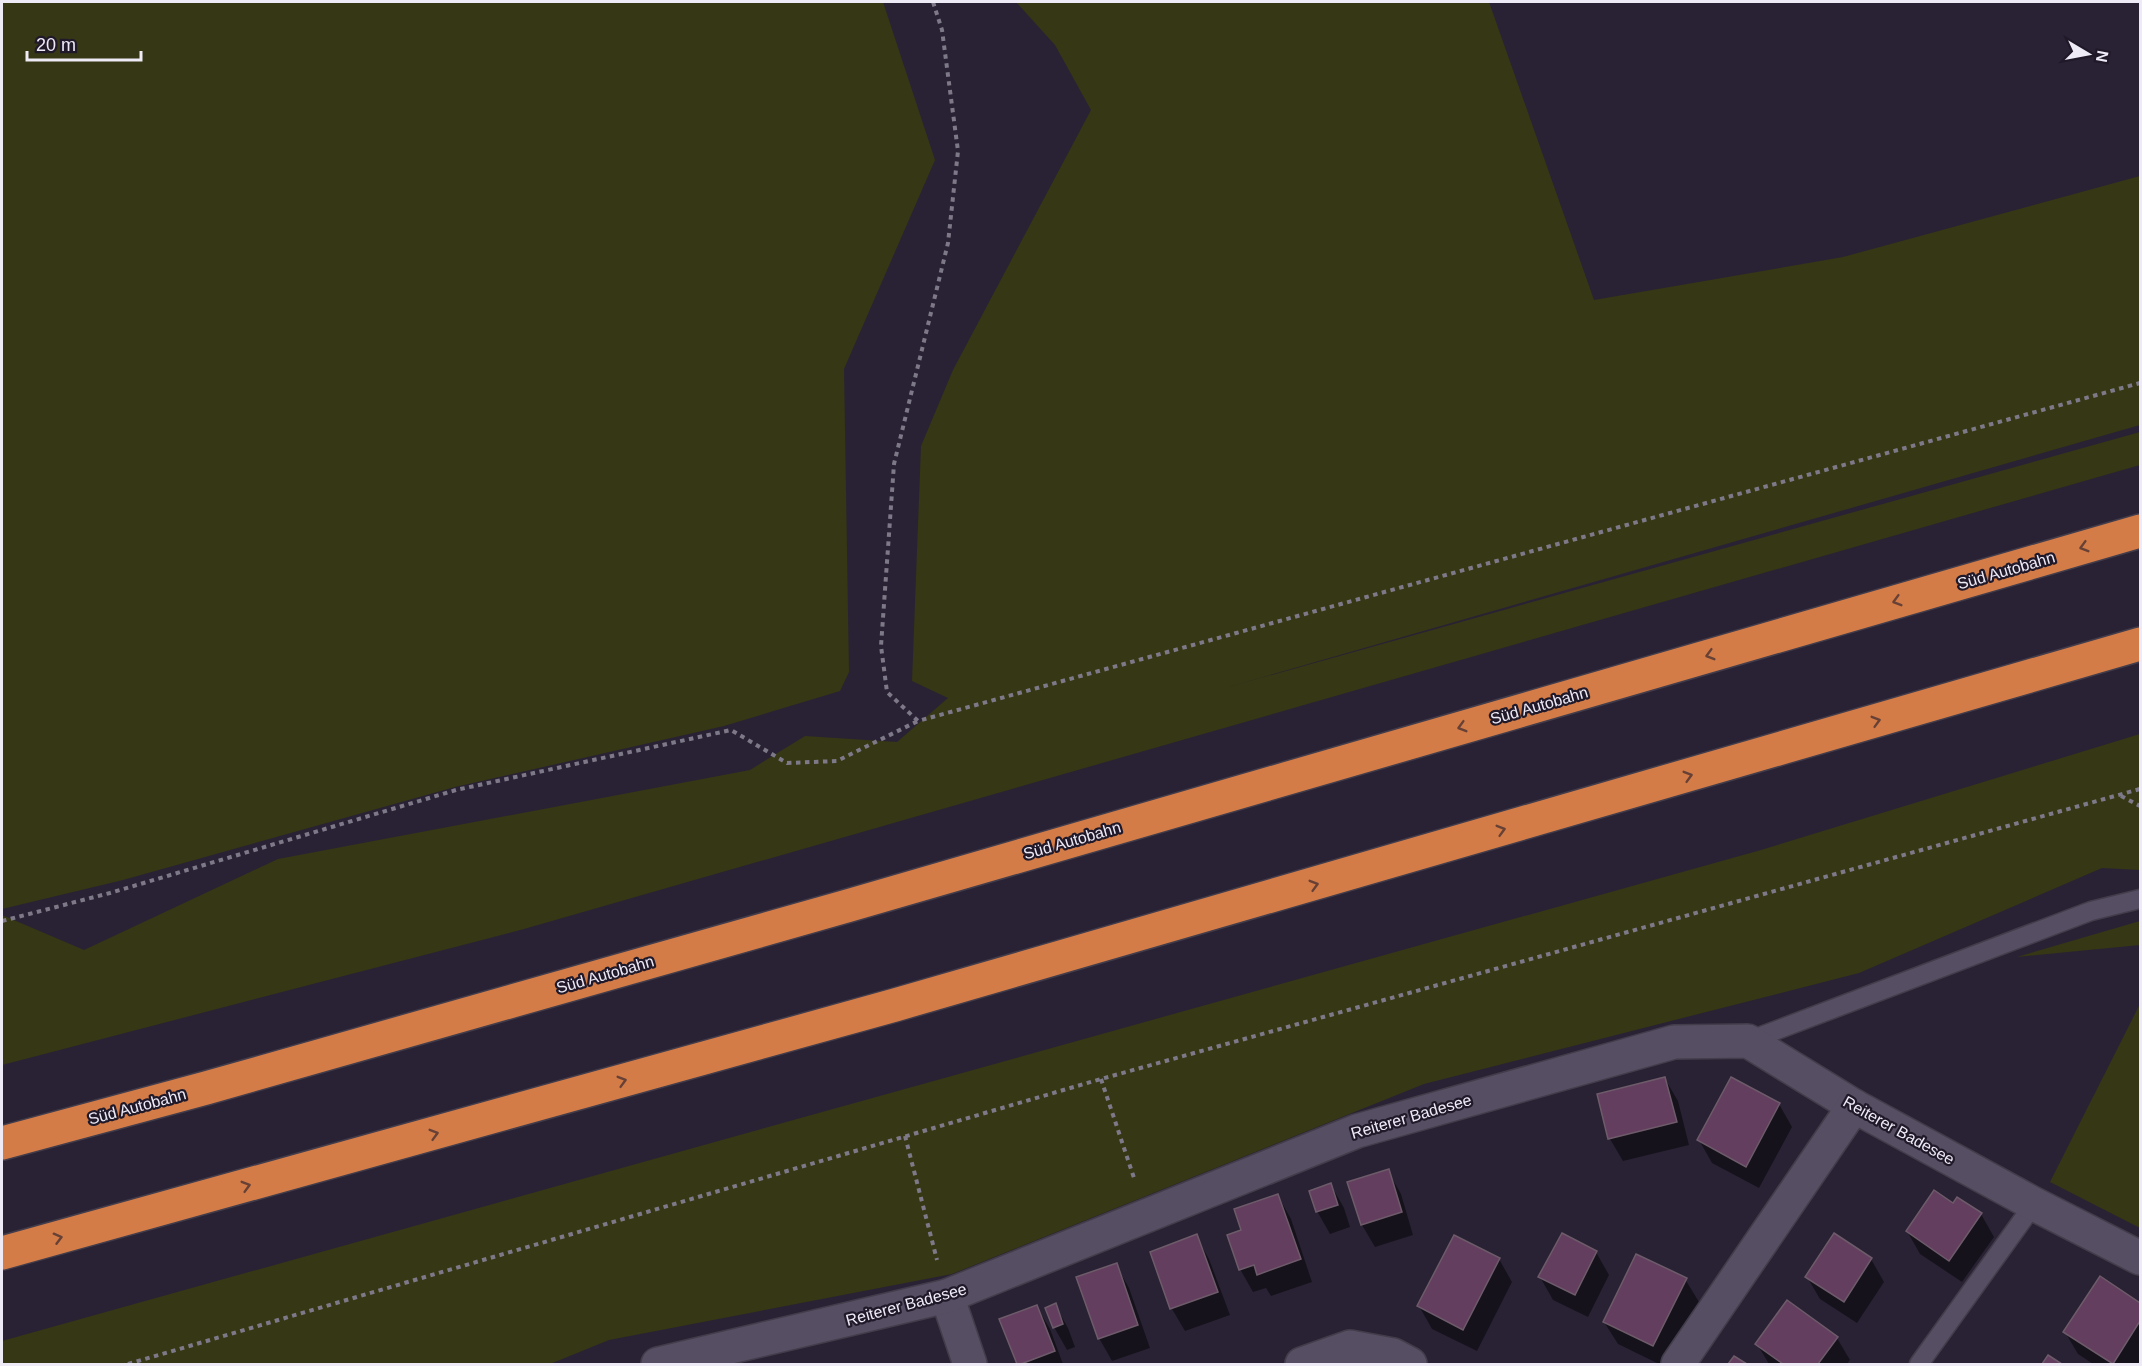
<svg xmlns="http://www.w3.org/2000/svg" width="2142" height="1366" font-family="Arial,sans-serif">
<style>
.green{fill:#363715}
.shadow{fill:#0007}
.building{fill:#643e5f;stroke:#6d5b6a;stroke-width:1.5}
.lines{fill:none;stroke-linecap:round;stroke-linejoin:round}
.service-casing{stroke:#423c4b;stroke-width:21}
.minor-casing{stroke:#423c4b;stroke-width:36}
.motorway-casing{stroke:#423c4b;stroke-width:36}
.path{stroke:#7e7988;stroke-width:4;stroke-dasharray:4.5 4.5;stroke-linecap:butt}
.service{stroke:#564e62;stroke-width:18}
.minor{stroke:#564e62;stroke-width:33}
.motorway{stroke:#d47c47;stroke-width:33}
.oneway{stroke:#684136}
.labels{text-anchor:middle;stroke-width:4.5;stroke-linejoin:round;paint-order:stroke}
.street-label{font-size:16px;fill:#eeeaf6;stroke:#20192a}
</style>
<rect width="100%" height="100%" fill="#292234"/>
<g class="green">
<polygon points="2,2 883,2 935,160 844,369 849,672 840,691 724,726 455,787 123,880 2,909"/>
<polygon points="1016,2 1489,2 1594,300 1843,257 2140,176 2140,425 1225,688 2140,432 2140,465 524,929 2,1065 2,915 84,950 278,859 750,770 805,736 897,742 948,698 912,681 921,446 953,370 1091,110 1055,45"/>
<polygon points="2140,734 2140,870 2102,868 1859,973 1424,1084 952,1274 609,1340 550,1364 2,1364 2,1341 1761,850"/>
<polygon points="2140,921 2140,945 2017,957"/>
<polygon points="2140,1004 2140,1228 2050,1182"/>
</g>
<g class="shadow">
<polygon points="1665,1079 1678,1101 1689,1145 1623,1161 1610,1139 1599,1095"/>
<polygon points="1779,1104 1792,1127 1759,1188 1712,1163 1699,1140"/>
<polygon points="1388,1171 1401,1194 1413,1235 1375,1247 1362,1225"/>
<polygon points="1331,1185 1344,1208 1350,1227 1330,1234 1317,1211"/>
<polygon points="1278,1196 1291,1219 1312,1282 1271,1296 1266,1288 1253,1292 1240,1269 1243,1231"/>
<polygon points="1981,1214 1994,1237 1962,1282 1920,1254 1907,1231"/>
<polygon points="1196,1236 1209,1259 1230,1315 1185,1331 1172,1309 1152,1253"/>
<polygon points="1596,1252 1609,1275 1588,1317 1553,1300 1540,1277"/>
<polygon points="1499,1259 1512,1282 1477,1351 1432,1329 1419,1306"/>
<polygon points="1871,1259 1884,1282 1857,1323 1820,1299 1807,1277"/>
<polygon points="1116,1265 1129,1288 1150,1348 1112,1361 1099,1338"/>
<polygon points="1685,1279 1699,1302 1668,1364 1659,1364 1618,1344 1604,1322"/>
<polygon points="2100,1279 2140,1305 2140,1364 2093,1364 2078,1354 2065,1332"/>
<polygon points="1055,1305 1068,1328 1075,1347 1067,1350 1054,1327 1047,1308"/>
<polygon points="1037,1307 1050,1329 1063,1364 1018,1364 1001,1320"/>
<polygon points="1837,1338 1850,1360 1847,1364 1769,1364 1757,1344"/>
</g>
<g class="building">
<polygon points="1665,1077 1677,1122 1608,1139 1597,1094"/>
<polygon points="1731,1077 1780,1103 1746,1167 1697,1140"/>
<polygon points="1389,1169 1402,1212 1361,1225 1347,1182"/>
<polygon points="1331,1183 1338,1205 1316,1212 1309,1191"/>
<polygon points="1934,1190 1953,1203 1957,1197 1982,1213 1949,1261 1906,1231"/>
<polygon points="1278,1194 1301,1259 1257,1275 1254,1265 1239,1270 1227,1235 1241,1230 1234,1209"/>
<polygon points="1562,1233 1597,1251 1575,1295 1538,1277"/>
<polygon points="1834,1233 1872,1258 1844,1302 1805,1277"/>
<polygon points="1197,1234 1218,1292 1170,1309 1150,1252"/>
<polygon points="1454,1235 1500,1258 1463,1330 1417,1306"/>
<polygon points="1636,1254 1687,1278 1653,1346 1603,1322"/>
<polygon points="1117,1263 1138,1325 1098,1339 1076,1277"/>
<polygon points="2100,1276 2140,1303 2140,1321 2113,1364 2063,1332"/>
<polygon points="1787,1300 1838,1337 1818,1364 1783,1364 1755,1344"/>
<polygon points="1056,1303 1063,1324 1053,1328 1045,1308"/>
<polygon points="1037,1305 1055,1351 1021,1364 1017,1364 999,1319"/>
<polygon points="2048,1355 2062,1364 2042,1364"/>
<polygon points="1734,1356 1747,1364 1728,1364"/>
</g>
<g class="lines">
<g class="service-casing">
<g id="service">
<polyline points="1748,1041 2091,911 2140,899"/>
<polyline points="1919,1364 2034,1204"/>
</g>
</g>
<g class="minor-casing">
<g id="minor">
<polyline points="947,1296 970,1364"/>
<polyline points="658,1364 947,1296 1357,1131 1674,1042 1748,1041 1854,1106 2034,1204 2140,1258"/>
<polyline points="1302,1364 1350,1347 1393,1355 1410,1364"/>
<polyline points="1678,1364 1854,1106"/>
</g>
</g>
<g class="motorway-casing">
<g id="motorway">
<polyline points="2,1143 206,1088 847,906 2140,531"/>
<polyline points="2,1253 895,1005 2140,644"/>
</g>
</g>
<g class="path">
<polyline points="933,2 942,30 958,151 948,243 894,464 881,646 887,692 918,721 2140,383"/>
<polyline points="2121,796 2140,806"/>
<polyline points="2,921 110,893 456,790 731,730 787,763 837,761 918,721"/>
<polyline points="1101,1079 1135,1181"/>
<polyline points="905,1136 937,1260"/>
<polyline points="128,1364 1101,1079 2140,789"/>
</g>
<use href="#service" class="service"/>
<use href="#minor" class="minor"/>
<use href="#motorway" class="motorway"/>
</g>
<defs><path id="oneway-chevron" d="M-2-3.5L2.5 0L-2 3.5" fill="none" stroke-width="1.6" stroke-linecap="round" stroke-linejoin="round" transform="scale(1.5)"/></defs>
<g class="oneway">
<use href="#oneway-chevron" transform="translate(2084 547) rotate(164)"/>
<use href="#oneway-chevron" transform="translate(1897 601) rotate(164)"/>
<use href="#oneway-chevron" transform="translate(1710 655) rotate(164)"/>
<use href="#oneway-chevron" transform="translate(1876 721) rotate(-16)"/>
<use href="#oneway-chevron" transform="translate(1462 727) rotate(164)"/>
<use href="#oneway-chevron" transform="translate(1688 776) rotate(-16)"/>
<use href="#oneway-chevron" transform="translate(1501 830) rotate(-16)"/>
<use href="#oneway-chevron" transform="translate(1314 885) rotate(-16)"/>
<use href="#oneway-chevron" transform="translate(622 1081) rotate(-16)"/>
<use href="#oneway-chevron" transform="translate(434 1134) rotate(-16)"/>
<use href="#oneway-chevron" transform="translate(246 1186) rotate(-16)"/>
<use href="#oneway-chevron" transform="translate(58 1238) rotate(-15)"/>
</g>
<g class="labels">
<g class="street-label">
<text transform="translate(2006 570) rotate(-16)" y="6">Süd Autobahn</text>
<text transform="translate(1539 705) rotate(-16)" y="6">Süd Autobahn</text>
<text transform="translate(1072 840) rotate(-16)" y="6">Süd Autobahn</text>
<text transform="translate(605 974) rotate(-16)" y="6">Süd Autobahn</text>
<text transform="translate(137 1106) rotate(-15)" y="6">Süd Autobahn</text>
<text transform="translate(1411 1116) rotate(-16)" y="6">Reiterer Badesee</text>
<text transform="translate(1899 1130) rotate(29)" y="6">Reiterer Badesee</text>
<text transform="translate(906 1304) rotate(-15)" y="6">Reiterer Badesee</text>
</g>
</g>
<rect width="2142" height="1366" fill="none" stroke="#eeeaf6" stroke-width="6"/>
<g transform="translate(2088 54) rotate(100)" stroke="#20192a" stroke-width="4.5" paint-order="stroke">
<path d="M0-4.5L10 22L0 15L-10 22Z" fill="#eeeaf6"/>
<text y="-9" font-size="16" font-weight="bold" text-anchor="middle" fill="#eeeaf6">N</text>
</g>
<path d="M27 51v9h114v-9" fill="none" stroke="#eeeaf6" stroke-width="3"/>
<text x="36" y="51" font-size="18" fill="#eeeaf6" stroke="#20192a" stroke-width="4.5" paint-order="stroke">20 m</text>
</svg>
